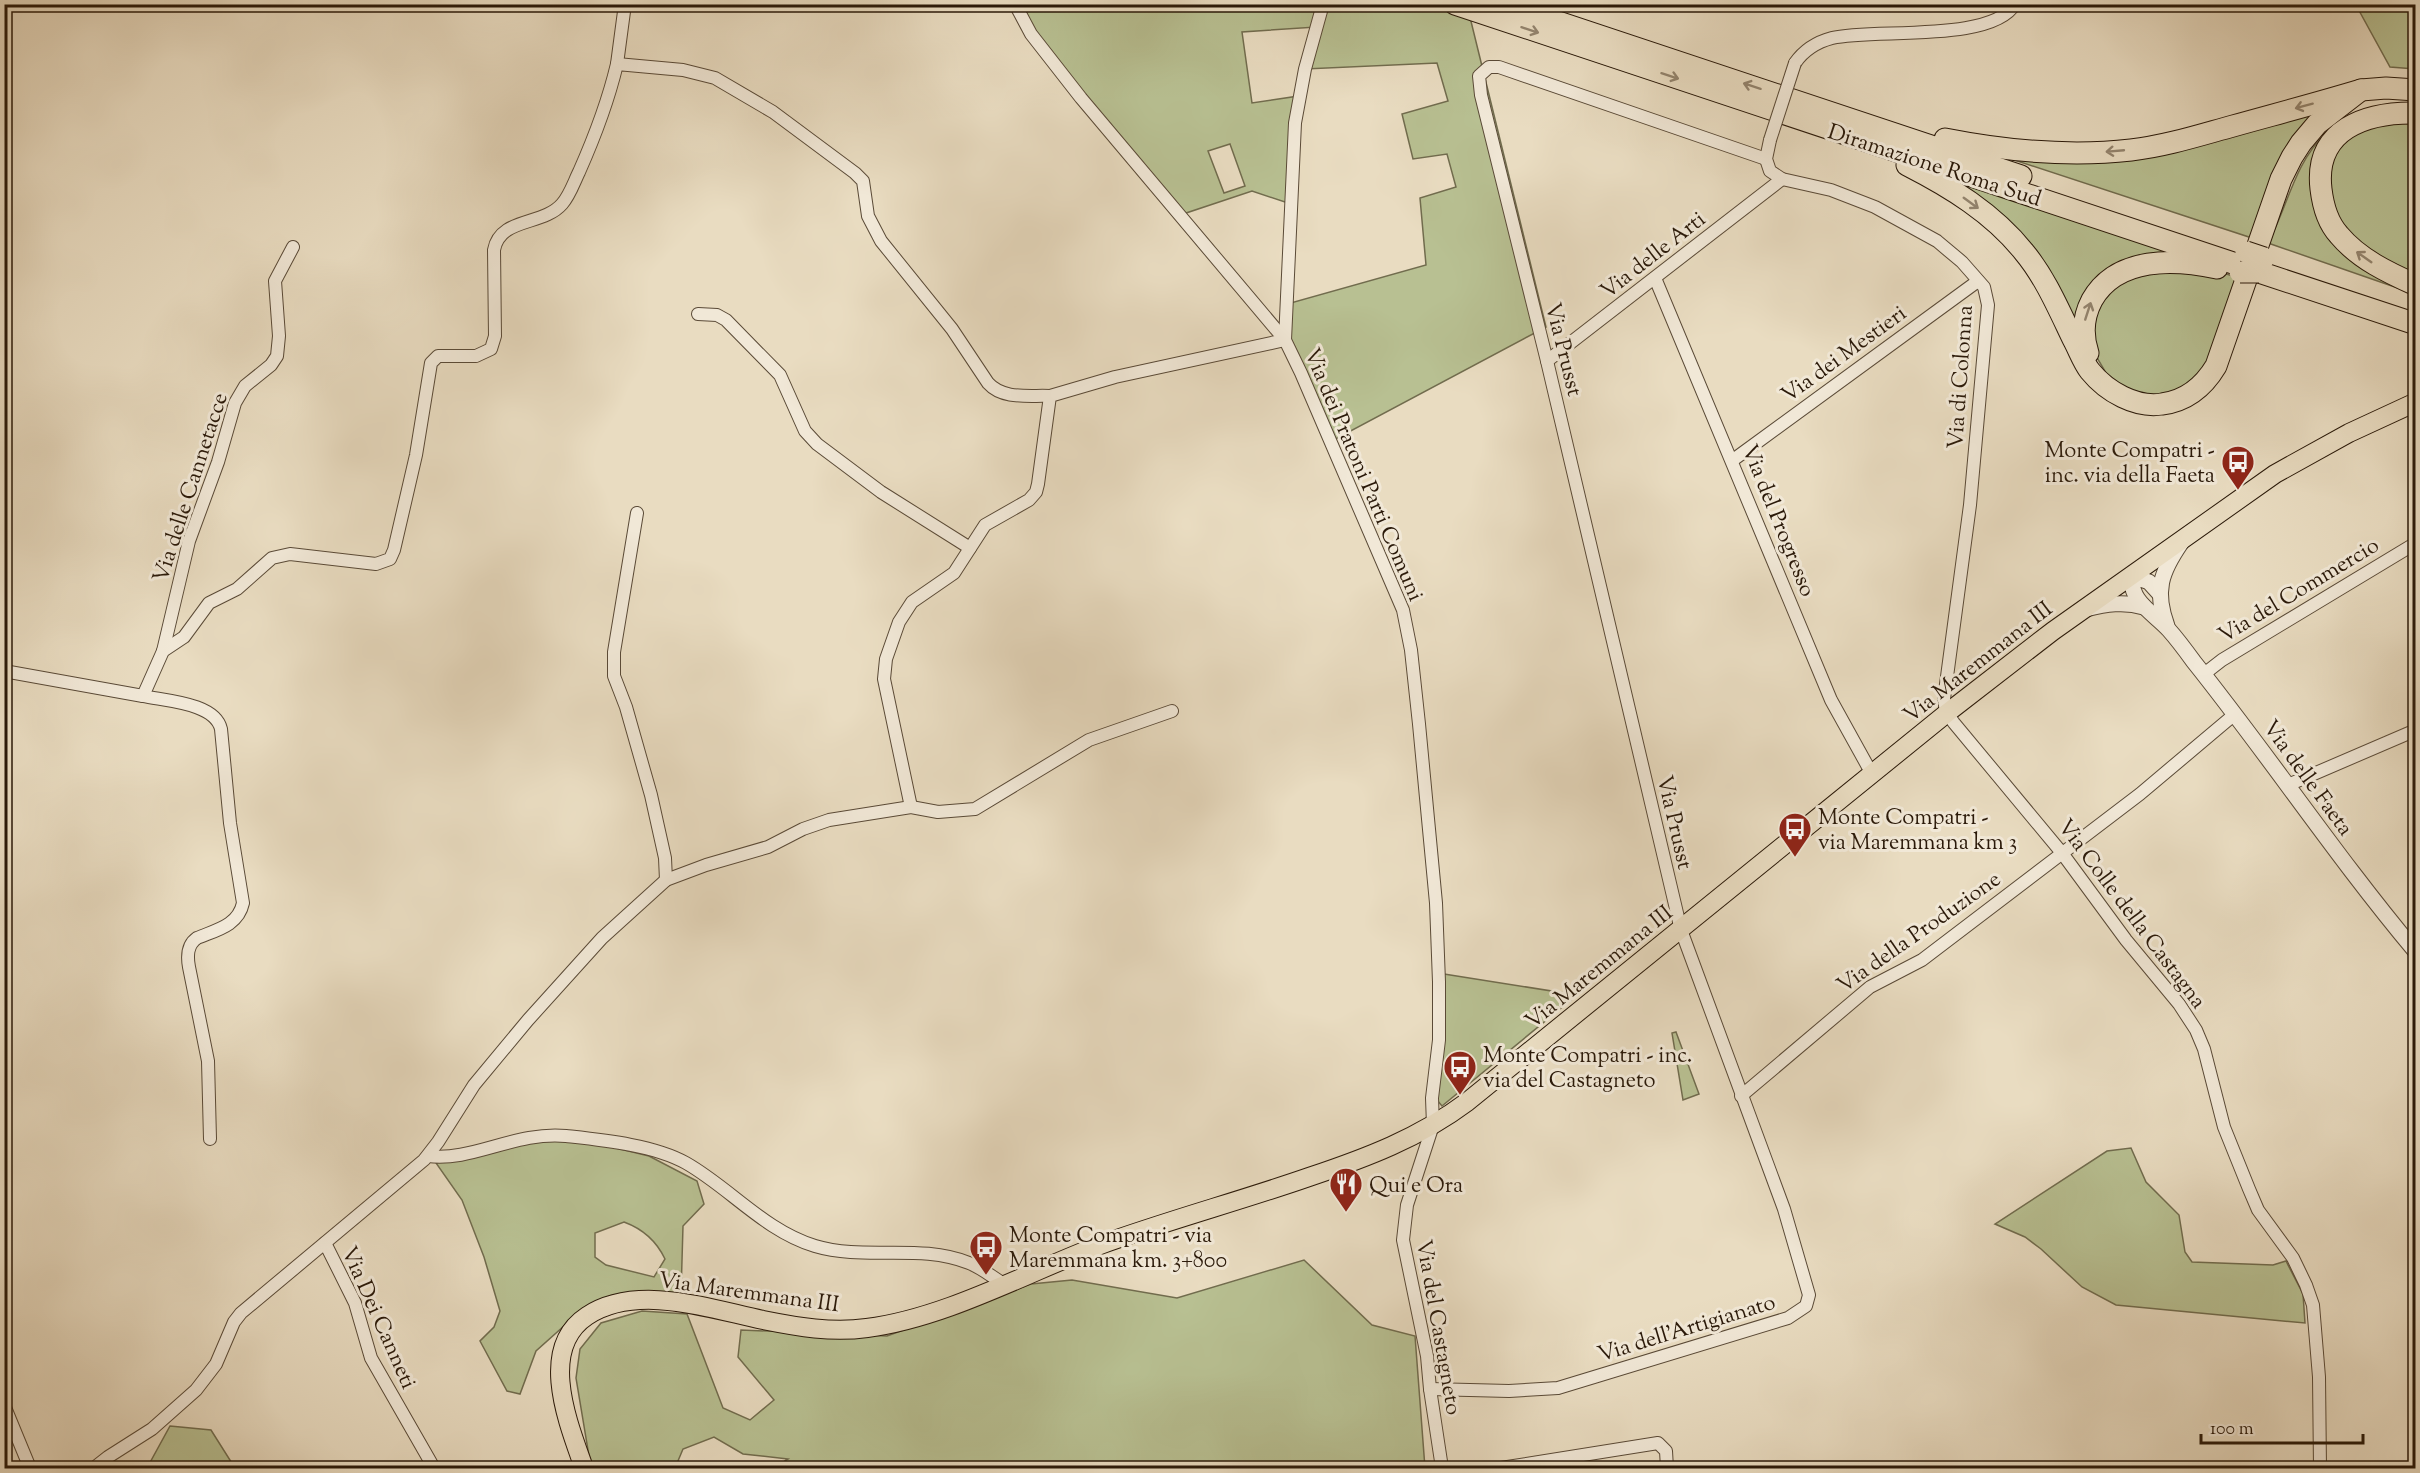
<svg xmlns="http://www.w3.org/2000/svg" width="2420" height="1473" font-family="'Sorts Mill Goudy',serif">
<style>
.green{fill:#b8c092;stroke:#716c4e;stroke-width:1.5;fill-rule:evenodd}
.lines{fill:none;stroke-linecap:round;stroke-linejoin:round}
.minor-casing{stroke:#5a4a37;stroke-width:14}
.tertiary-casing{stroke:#5a4a37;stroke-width:17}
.primary-casing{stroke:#2a1909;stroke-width:20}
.motorway-casing{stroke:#2a1909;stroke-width:23}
.minor{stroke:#f1e8d7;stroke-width:12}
.tertiary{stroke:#f1e8d7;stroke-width:15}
.primary{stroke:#e9dcc1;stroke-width:18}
.motorway{stroke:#e9dcc1;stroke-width:21}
.minor-bridge-casing{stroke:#5a4a37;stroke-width:14;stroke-linecap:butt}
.motorway-bridge-casing{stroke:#2a1909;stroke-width:23;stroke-linecap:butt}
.minor-bridge{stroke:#f1e8d7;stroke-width:12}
.motorway-bridge{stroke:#e9dcc1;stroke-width:21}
.oneway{stroke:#93846e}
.labels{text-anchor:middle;stroke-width:6;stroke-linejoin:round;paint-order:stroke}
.street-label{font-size:22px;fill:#2a1909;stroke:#f1e8d7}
.poi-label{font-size:22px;fill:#2a1909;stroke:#f1e8d7;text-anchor:start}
</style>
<rect width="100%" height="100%" fill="#e9dcc1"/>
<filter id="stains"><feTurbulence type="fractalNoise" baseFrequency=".00333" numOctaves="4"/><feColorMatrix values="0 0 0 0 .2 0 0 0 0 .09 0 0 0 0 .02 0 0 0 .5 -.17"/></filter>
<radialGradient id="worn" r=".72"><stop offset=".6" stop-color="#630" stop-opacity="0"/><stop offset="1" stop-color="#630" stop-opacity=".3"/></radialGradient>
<g class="green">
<path d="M1015,5h452l79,322 -216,115 -45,-102 2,-36 139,-39 -6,-67 36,-11 -9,-33 -34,5 -11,-45 46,-13 -11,-38 -132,6 11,-42 -74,5 10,71 47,-7 -8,108 -39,-13 -72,24zM1230,144l15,42 -21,7 -16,-42z"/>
<polygon points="2356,5 2415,5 2415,69 2390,67"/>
<polygon points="2325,104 2252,238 1999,155 2059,157"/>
<path d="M2399,122l16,3v153c-25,-15 -51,-28 -71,-50 -8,-10 -18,-40 -16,-52 2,-17 16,-37 31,-45 11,-5 28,-6 40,-9z"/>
<path d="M2325,134c-11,22 -17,39 -13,64l103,96 -147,-51c20,-37 26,-79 57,-109z"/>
<polygon points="1967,184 2175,254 2151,256 2074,321 1967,188"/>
<polygon points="2214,270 2239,278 2207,367 2178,391 2154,396 2126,389 2106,373 2093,351 2093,314 2123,276"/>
<polygon points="1444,974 1577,995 1442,1106 1437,1100 1445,1029"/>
<polygon points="1676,1032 1699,1094 1683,1100 1672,1033"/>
<path d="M537,1138l50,3 62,15 48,25 7,23 -21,22 -2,69 -55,-1 -30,7 -22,16 -38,34 -16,43 -13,-3 -27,-50 14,-14 6,-16 -16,-54 -22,-57 -26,-37 38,-12zM624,1222c19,7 32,18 41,37l-11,18 -48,-12 -11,-8v-24z"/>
<polygon points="2131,1148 2146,1182 2179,1215 2185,1252 2192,1262 2273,1265 2286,1261 2303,1294 2305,1323 2116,1305 2082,1287 2041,1249 2025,1237 1995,1224 2107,1151"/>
<polygon points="1304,1260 1372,1325 1415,1336 1425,1468 774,1468 788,1459 743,1454 714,1437 683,1449 675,1468 591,1468 576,1378 580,1349 601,1323 642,1311 687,1314 723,1408 750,1420 774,1400 738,1357 741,1330 887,1336 1031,1284 1072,1280 1177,1298"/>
<polygon points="170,1426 211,1430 235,1468 147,1468"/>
</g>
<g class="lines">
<g class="minor-casing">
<g id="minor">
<polyline points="1015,4 1031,34 1081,98 1285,340 1301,373 1403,610 1411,650 1419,724 1436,903 1439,982 1439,1040 1432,1098 1433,1125 1407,1205 1403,1240 1427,1356 1430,1389 1442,1468"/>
<path d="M1795,63c9,-13 22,-21 37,-25 41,-10 160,5 183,-34"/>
<polyline points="617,64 625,4"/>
<polyline points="1770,140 1766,159 1770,171 1782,179 1831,190 1875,207 1937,241 1962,262 1984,287 1988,305 1970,505 1944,699 1946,712 1954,723 2062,853 2126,940 2179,1004 2196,1030 2204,1049 2224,1127 2249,1189 2258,1210 2293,1258 2306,1285 2313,1305 2319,1377 2320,1468"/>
<polyline points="1655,278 1831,700 1872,774"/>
<polyline points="698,314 717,315 726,320 780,375 805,431 817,444 881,492 970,548"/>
<polyline points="1285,340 1295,123 1305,69 1323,4"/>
<polyline points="1547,361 1782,179"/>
<polyline points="1733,460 1978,281"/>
<polyline points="637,513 614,652 614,676 626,707 651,795 665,858 666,880"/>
<polyline points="163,651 189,541 218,462 235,403 245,386 271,365 277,356 279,336 275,281 293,247"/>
<polyline points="4,671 143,696"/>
<polyline points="2204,674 2222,660 2416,543"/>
<polyline points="2288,785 2416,730"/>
<polyline points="911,807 884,679 886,659 899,622 912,602 954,573 985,525 1029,500 1036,492 1038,484 1050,396 1115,377 1285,340"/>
<polyline points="1741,1096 1870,987 1922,960 2140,794 2235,714"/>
<path d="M210,1139l-2,-78 -19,-94c-2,-11 -2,-22 8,-29 19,-8 41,-12 46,-35l-13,-80 -9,-94c-6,-26 -55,-28 -78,-33l20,-45 21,-14 25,-34 28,-14 35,-31 18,-4 86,10 14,-5 4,-9 22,-95 15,-92 7,-7h38l15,-7 4,-13 -1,-86c6,-33 49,-24 68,-46 8,-9 12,-22 17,-32 16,-36 29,-70 38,-108l66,6 32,8 58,34 82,61 8,8 5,35 13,25 71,88 36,54c15,17 42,12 62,13"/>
<path d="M428,1156c44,6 88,-25 138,-20 36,4 88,9 120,27 44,25 79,68 129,83 50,15 105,-3 154,17 13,5 23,14 35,21"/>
<polyline points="325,1243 355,1303 371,1358 434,1468"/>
<polyline points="1430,1389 1509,1391 1558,1388 1788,1318 1806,1306 1809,1295 1784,1209 1681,930 1547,361 1481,95 1479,76 1489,67 1499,67 1766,159"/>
<polyline points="4,1405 30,1468"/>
<polyline points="94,1468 108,1457 152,1429 196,1390 216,1364 234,1322 241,1313 424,1160 438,1142 474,1085 528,1020 602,938 666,880 706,865 768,847 803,829 829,820 911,807 938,812 975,809 1089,740 1172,711"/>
<polyline points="1501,1468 1658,1443 1666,1451 1667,1468"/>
</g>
</g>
<g class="tertiary-casing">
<g id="tertiary">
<path d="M2159,593l-10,-11 -16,-6c-6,24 22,38 36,54 9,10 17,21 25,32 76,95 143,196 222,290"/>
<path d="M2086,609c20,-5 38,-8 58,-2"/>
<path d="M2167,626c-13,-35 -6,-54 14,-83"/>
</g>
</g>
<g class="primary-casing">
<path id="primary" d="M584,1468c-15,-43 -47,-119 3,-152 50,-33 123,-7 176,4 35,7 69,13 104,8 78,-10 159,-55 233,-83 69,-25 140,-44 209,-68 57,-19 110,-39 158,-75l480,-389 106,-82 222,-157 74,-41 67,-31"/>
</g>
<g class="motorway-casing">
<g id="motorway">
<polyline points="1455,4 2242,266"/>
<polyline points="1504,4 2021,176"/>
<path d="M2416,113c-50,-1 -102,16 -95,76 2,17 7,34 18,46 20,24 50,38 77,50"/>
<path d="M1945,139c61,12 124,18 186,11 35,-4 69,-15 102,-24 43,-12 85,-23 128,-36l25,-2 30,2"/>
<path d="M1907,165c43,22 86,48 117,87 21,25 35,58 49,87 6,11 10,23 17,32 17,21 46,37 72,33 24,-3 42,-18 54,-38l65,-187 11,-22 9,-14 16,-19 44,-34"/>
<polyline points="2259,272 2416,324"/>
<path d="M2088,353c-6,-18 -5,-36 4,-53 25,-44 83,-41 125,-32"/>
</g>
</g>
<use href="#minor" class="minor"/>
<use href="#tertiary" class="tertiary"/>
<use href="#primary" class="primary"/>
<use href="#motorway" class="motorway"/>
<g class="minor-bridge-casing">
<polyline id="minor-bridge" points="1770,140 1795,63"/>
</g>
<g class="motorway-bridge-casing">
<g id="motorway-bridge">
<polyline points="2246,252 2264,258"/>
<polyline points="2240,272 2259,272"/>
</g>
</g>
<use href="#minor-bridge" class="minor-bridge"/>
<use href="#motorway-bridge" class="motorway-bridge"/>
</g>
<defs><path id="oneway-shaft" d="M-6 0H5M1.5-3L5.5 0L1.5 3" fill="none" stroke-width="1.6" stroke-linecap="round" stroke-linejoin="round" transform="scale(1.5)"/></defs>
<g class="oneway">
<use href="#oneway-shaft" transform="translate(1530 30) rotate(18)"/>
<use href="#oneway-shaft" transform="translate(1670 76) rotate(18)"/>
<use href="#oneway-shaft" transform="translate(1752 86) rotate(-162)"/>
<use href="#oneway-shaft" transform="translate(2304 106) rotate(165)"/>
<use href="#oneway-shaft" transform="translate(2115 151) rotate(175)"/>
<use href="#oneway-shaft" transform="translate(1971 203) rotate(36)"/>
<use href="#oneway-shaft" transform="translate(2364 257) rotate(-145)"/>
<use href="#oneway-shaft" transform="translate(2088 311) rotate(-72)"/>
</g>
<defs>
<g id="bus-pin" transform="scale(1.725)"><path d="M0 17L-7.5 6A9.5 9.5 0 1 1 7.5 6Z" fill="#8f2418" stroke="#f1e8d7"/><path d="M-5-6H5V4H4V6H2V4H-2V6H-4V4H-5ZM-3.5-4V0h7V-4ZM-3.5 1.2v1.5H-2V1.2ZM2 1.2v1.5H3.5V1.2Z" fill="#fff"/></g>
<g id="restaurant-pin" transform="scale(1.725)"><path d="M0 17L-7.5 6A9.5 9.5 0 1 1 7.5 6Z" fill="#8f2418" stroke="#f1e8d7"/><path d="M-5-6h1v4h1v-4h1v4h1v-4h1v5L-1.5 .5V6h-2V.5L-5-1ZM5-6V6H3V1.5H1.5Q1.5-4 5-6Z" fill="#fff"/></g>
</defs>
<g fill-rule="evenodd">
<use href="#bus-pin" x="2238" y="462"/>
<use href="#bus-pin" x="1795" y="829"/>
<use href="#bus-pin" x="1460" y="1067"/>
<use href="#restaurant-pin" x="1346" y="1184"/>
<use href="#bus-pin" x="986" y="1247"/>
</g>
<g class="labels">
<g class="street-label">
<text transform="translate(1935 164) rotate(18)" y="8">Diramazione Roma Sud</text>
<text transform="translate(1652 254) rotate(-38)" y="8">Via delle Arti</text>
<text transform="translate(1565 349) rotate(76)" y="8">Via Prusst</text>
<text transform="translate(1843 353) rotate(-36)" y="8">Via dei Mestieri</text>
<text transform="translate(1959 377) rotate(-86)" y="8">Via di Colonna</text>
<text transform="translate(1365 474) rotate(67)" y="8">Via dei Pratoni Parti Comuni</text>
<text transform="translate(189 487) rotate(-72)" y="8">Via delle Cannetacce</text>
<text transform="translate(1780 520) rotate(68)" y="8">Via del Progresso</text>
<text transform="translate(2298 589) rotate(-31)" y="8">Via del Commercio</text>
<text transform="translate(1977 661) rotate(-38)" y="8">Via Maremmana III</text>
<text transform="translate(2309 777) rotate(54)" y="8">Via delle Faeta</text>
<text transform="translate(1676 822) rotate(77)" y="8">Via Prusst</text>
<text transform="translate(2133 913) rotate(53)" y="8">Via Colle della Castagna</text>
<text transform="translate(1918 931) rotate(-35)" y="8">Via della Produzione</text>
<text transform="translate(1598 966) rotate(-39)" y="8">Via Maremmana III</text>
<text transform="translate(749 1291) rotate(8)" y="8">Via Maremmana III</text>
<text transform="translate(380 1317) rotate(66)" y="8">Via Dei Canneti</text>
<text transform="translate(1440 1327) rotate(80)" y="8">Via del Castagneto</text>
<text transform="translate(1686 1327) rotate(-17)" y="8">Via dell'Artigianato</text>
</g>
<g class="poi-label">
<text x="2215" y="457" text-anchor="end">Monte Compatri -<tspan x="2215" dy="25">inc. via della Faeta</tspan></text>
<text x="1818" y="824">Monte Compatri -<tspan x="1818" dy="25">via Maremmana km 3</tspan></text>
<text x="1483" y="1062">Monte Compatri - inc.<tspan x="1483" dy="25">via del Castagneto</tspan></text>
<text x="1369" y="1192">Qui e Ora</text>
<text x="1009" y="1242">Monte Compatri - via<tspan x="1009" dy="25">Maremmana km. 3+800</tspan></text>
</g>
</g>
<rect width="2420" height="1473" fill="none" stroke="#e9dcc1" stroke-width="24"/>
<rect x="6" y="6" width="2408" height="1461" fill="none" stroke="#2a1909" stroke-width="3"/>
<rect x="12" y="12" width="2396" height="1449" fill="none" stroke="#2a1909" stroke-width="1.5"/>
<path d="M2201 1434v9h162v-9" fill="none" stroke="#2a1909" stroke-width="3"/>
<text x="2210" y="1434" font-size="18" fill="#2a1909" stroke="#f1e8d7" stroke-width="4.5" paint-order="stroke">100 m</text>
<rect width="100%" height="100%" filter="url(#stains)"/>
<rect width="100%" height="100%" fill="url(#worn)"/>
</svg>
